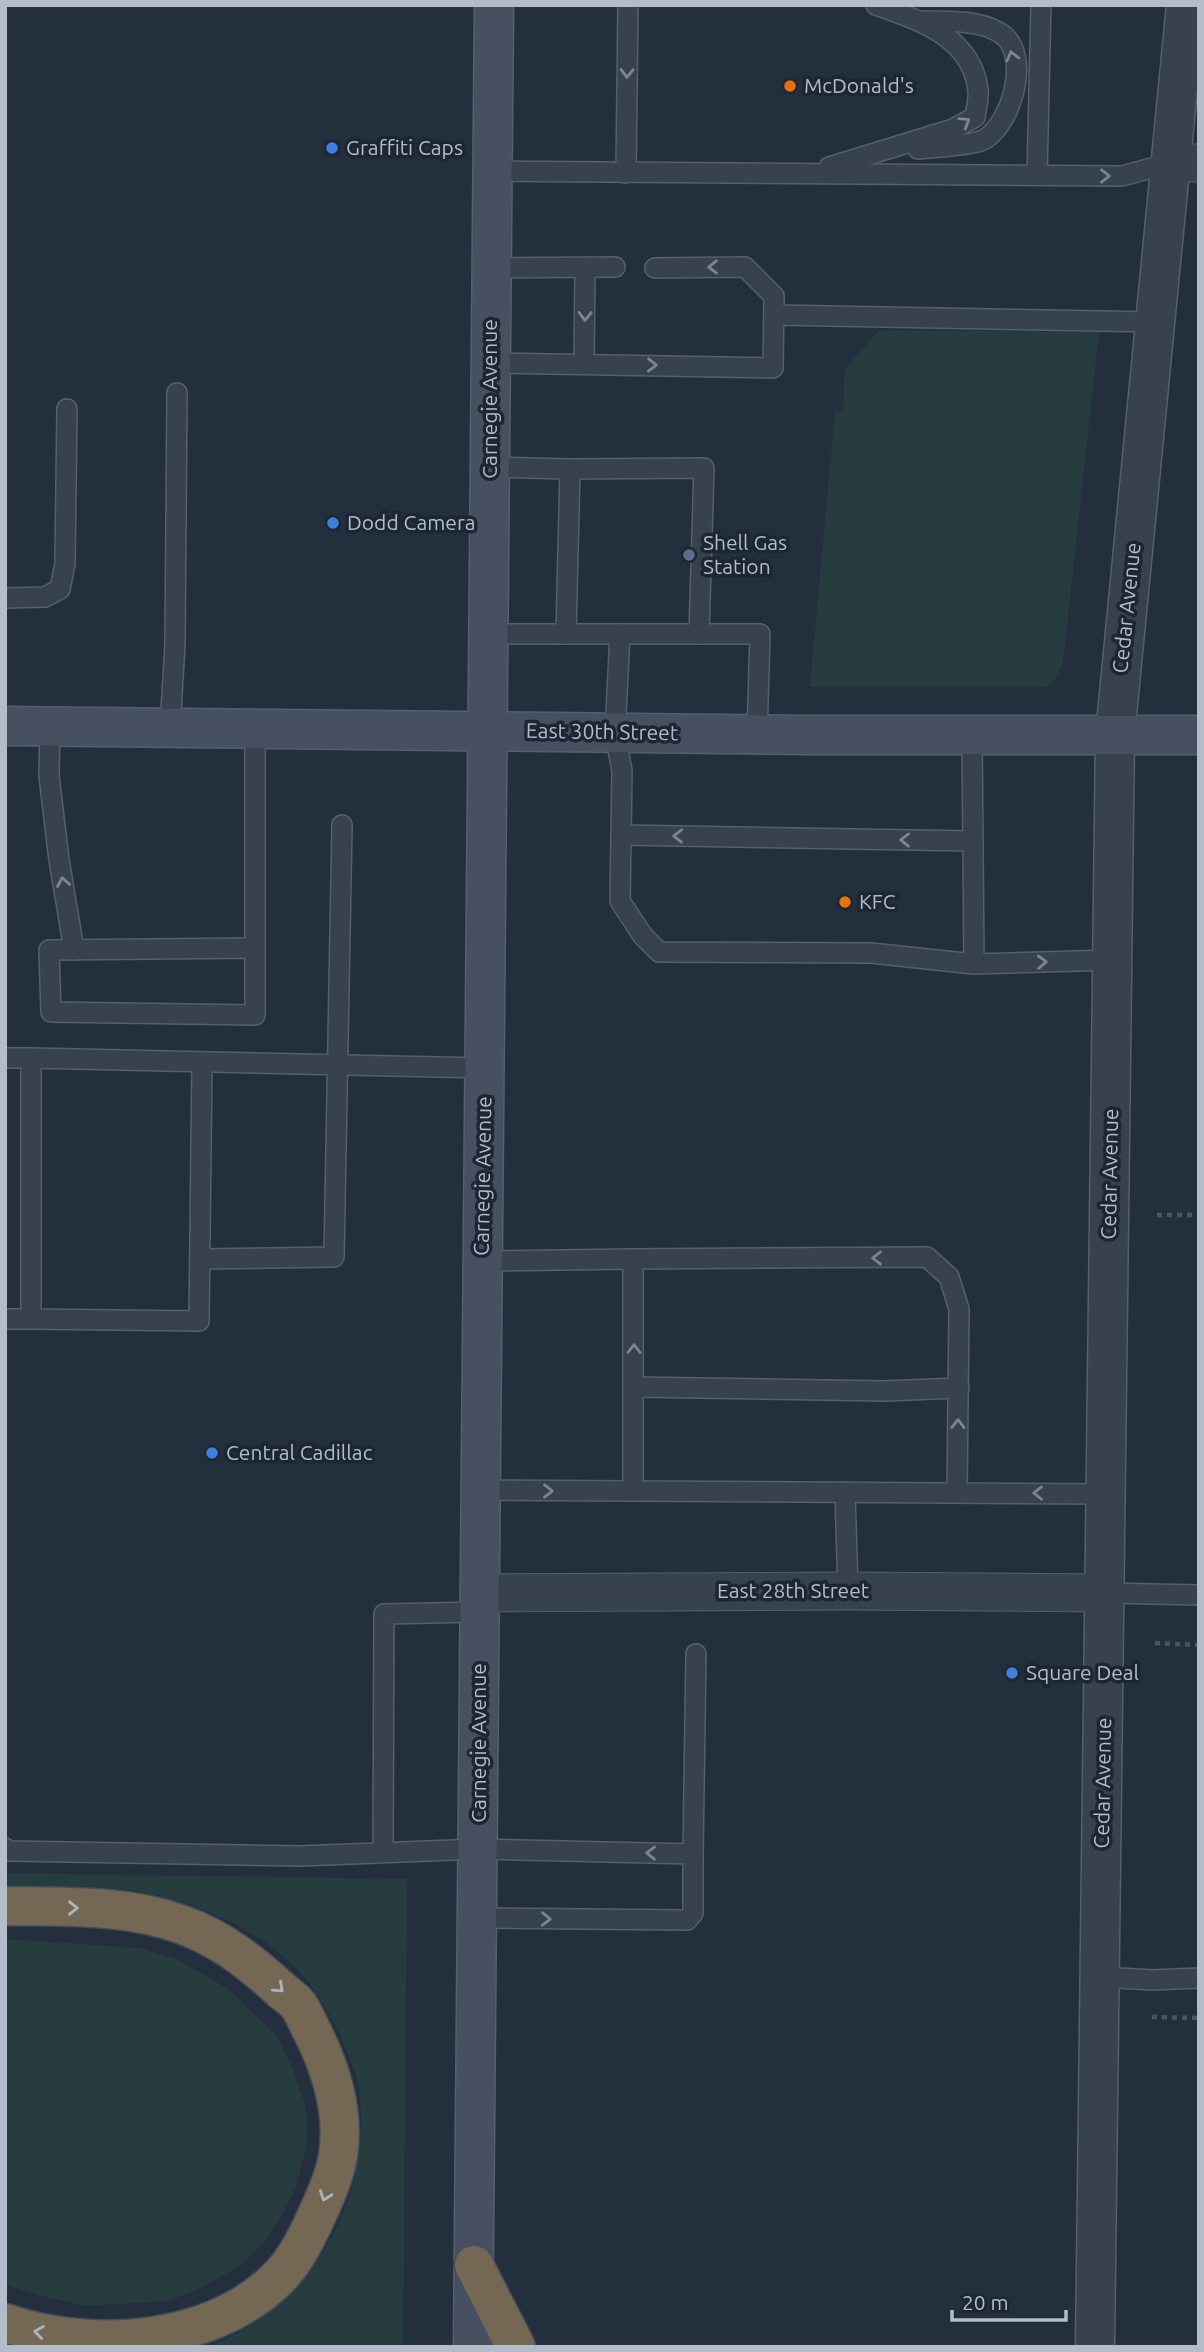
<svg xmlns="http://www.w3.org/2000/svg" width="1204" height="2352" font-family="Ubuntu,sans-serif">
<style>
.green{fill:#263c3f}
.lines{fill:none;stroke-linecap:round;stroke-linejoin:round}
.service-casing{stroke:#565f6c;stroke-width:22}
.minor-casing{stroke:#565f6c;stroke-width:39}
.tertiary-casing{stroke:#565f6c;stroke-width:41}
.secondary-casing{stroke:#565f6c;stroke-width:41}
.motorway-casing{stroke:#434c59;stroke-width:41}
.path{stroke:#44595c;stroke-width:4.5;stroke-dasharray:5 5;stroke-linecap:butt}
.service{stroke:#38414e;stroke-width:19}
.minor{stroke:#38414e;stroke-width:37}
.tertiary{stroke:#38414e;stroke-width:38}
.secondary{stroke:#465061;stroke-width:38}
.motorway{stroke:#746855;stroke-width:38}
.oneway{stroke:#7c8592}
.oneway2{stroke:#aeb4bd}
.food-dot{fill:#e8710a;stroke:#1d2633;stroke-width:2.5}
.shop-dot{fill:#3f7fe0;stroke:#1d2633;stroke-width:2.5}
.service-dot{fill:#5c6f8a;stroke:#1d2633;stroke-width:2.5}
.labels{text-anchor:middle;stroke-width:7;stroke-linejoin:round;paint-order:stroke}
.poi-label{font-size:21px;fill:#b4bcc9;stroke:#1d2633;text-anchor:start}
.street-label{font-size:21px;fill:#b4bcc9;stroke:#1d2633}
</style>
<rect width="100%" height="100%" fill="#242f3e"/>
<g class="green">
<polygon points="879,330 1099,332 1063,663 1054,681 1045,687 810,687 835,411 843,411 845,369"/>
<path d="M5,1873l402,6 -4,468h-197c104,-38 168,-148 153,-257 -3,-21 -13,-41 -22,-60 -17,-36 -35,-61 -68,-85 -42,-30 -97,-50 -147,-56 -38,-4 -78,-1 -117,-2z"/>
<polygon points="5,1939 140,1948 176,1959 227,1988 277,2036 293,2069 306,2107 307,2144 296,2187 284,2212 263,2244 238,2267 201,2288 168,2301 86,2306 42,2296 5,2285"/>
</g>
<g class="lines">
<g class="service-casing">
<g id="service">
<path d="M918,149c16,-2 52,-3 65,-9 28,-14 48,-83 20,-105 -21,-16 -53,-13 -79,-14"/>
<path d="M829,167l124,-38 22,-12c1,-8 4,-18 3,-27 -6,-53 -59,-70 -102,-85"/>
<polyline points="492,171 1122,176 1170,163"/>
<polyline points="626,173 628,5"/>
<polyline points="1037,175 1041,5"/>
<polyline points="491,268 615,267"/>
<polyline points="774,315 1155,322"/>
<polyline points="490,363 773,368 774,296 745,267 655,268"/>
<polyline points="584,364 585,267"/>
<polyline points="5,598 45,597 60,589 65,564 67,409"/>
<polyline points="487,634 699,634 704,468 570,469 489,467"/>
<polyline points="566,634 570,469"/>
<polyline points="620,634 615,733 622,771 620,901 643,936 659,952 871,953 974,964 1112,960"/>
<polyline points="699,634 760,634 757,735"/>
<polyline points="50,727 49,776 59,860 74,950"/>
<polyline points="170,728 175,644 177,393"/>
<polyline points="972,735 974,964"/>
<polyline points="622,835 973,841"/>
<polygon points="255,948 255,1015 51,1012 49,950"/>
<polyline points="255,948 255,729"/>
<polyline points="5,1058 31,1058"/>
<polyline points="200,1259 334,1257 342,825"/>
<polyline points="633,1259 927,1257 949,1277 959,1309 957,1492"/>
<polyline points="5,1319 31,1319 31,1058 484,1068"/>
<polyline points="31,1319 199,1321 202,1062"/>
<polyline points="634,1387 884,1391 959,1388"/>
<polyline points="480,1490 633,1491 633,1259 482,1261"/>
<polyline points="633,1491 1106,1494"/>
<polyline points="845,1492 848,1591"/>
<polyline points="1105,1593 1199,1595"/>
<polyline points="5,1848 9,1851 300,1856 479,1849 693,1854 693,1913 687,1920 478,1918"/>
<polyline points="383,1852 384,1614 480,1612"/>
<polyline points="693,1854 696,1654"/>
<polyline points="1100,1977 1153,1980 1199,1978"/>
</g>
</g>
<g class="minor-casing">
<g id="minor">
<polyline points="1170,163 1199,163"/>
<polyline points="480,1593 848,1591 1105,1593"/>
</g>
</g>
<g class="tertiary-casing">
<polyline id="tertiary" points="1095,2347 1115,735 1186,5"/>
</g>
<g class="secondary-casing">
<g id="secondary">
<polyline points="5,726 813,735 1199,735"/>
<polyline points="473,2347 494,5"/>
</g>
</g>
<g class="motorway-casing">
<g id="motorway">
<path d="M5,1906c59,1 122,-2 178,19 38,14 66,36 96,63 6,6 15,11 20,18 5,7 8,16 12,23 20,39 34,82 27,127 -3,19 -13,42 -21,59 -11,24 -23,49 -43,67 -68,63 -184,70 -269,41"/>
<polyline points="474,2265 516,2347"/>
</g>
</g>
<g class="path">
<polyline points="1157,1215 1199,1215"/>
<polyline points="1155,1643 1199,1645"/>
<polyline points="1152,2017 1199,2018"/>
</g>
<use href="#service" class="service"/>
<use href="#minor" class="minor"/>
<use href="#tertiary" class="tertiary"/>
<use href="#secondary" class="secondary"/>
<use href="#motorway" class="motorway"/>
</g>
<defs><path id="oneway-chevron" d="M-2-3.5L2.5 0L-2 3.5" fill="none" stroke-width="1.6" stroke-linecap="round" stroke-linejoin="round" transform="scale(1.75)"/></defs>
<g class="oneway">
<use href="#oneway-chevron" transform="translate(1012 56) rotate(-105)"/>
<use href="#oneway-chevron" transform="translate(627 73) rotate(91)"/>
<use href="#oneway-chevron" transform="translate(965 122) rotate(-32)"/>
<use href="#oneway-chevron" transform="translate(1105 176)"/>
<use href="#oneway-chevron" transform="translate(713 267) rotate(179)"/>
<use href="#oneway-chevron" transform="translate(585 316) rotate(91)"/>
<use href="#oneway-chevron" transform="translate(652 365) rotate(1)"/>
<use href="#oneway-chevron" transform="translate(678 836) rotate(-179)"/>
<use href="#oneway-chevron" transform="translate(905 840) rotate(-179)"/>
<use href="#oneway-chevron" transform="translate(63 882) rotate(-100)"/>
<use href="#oneway-chevron" transform="translate(1042 962) rotate(-2)"/>
<use href="#oneway-chevron" transform="translate(877 1258) rotate(180)"/>
<use href="#oneway-chevron" transform="translate(634 1349) rotate(-90)"/>
<use href="#oneway-chevron" transform="translate(958 1424) rotate(-89)"/>
<use href="#oneway-chevron" transform="translate(548 1491)"/>
<use href="#oneway-chevron" transform="translate(1038 1493) rotate(-180)"/>
<use href="#oneway-chevron" transform="translate(651 1853) rotate(-179)"/>
<use href="#oneway-chevron" transform="translate(546 1919) rotate(1)"/>
</g>
<g class="oneway2">
<use href="#oneway-chevron" transform="translate(73 1908) rotate(1)"/>
<use href="#oneway-chevron" transform="translate(279 1988) rotate(42)"/>
<use href="#oneway-chevron" transform="translate(325 2196) rotate(110)"/>
<use href="#oneway-chevron" transform="translate(39 2332) rotate(-172)"/>
</g>
<g class="food-dot">
<circle cx="790" cy="86" r="7"/>
<circle cx="845" cy="902" r="7"/>
</g>
<g class="shop-dot">
<circle cx="332" cy="148" r="7"/>
<circle cx="333" cy="523" r="7"/>
<circle cx="212" cy="1453" r="7"/>
<circle cx="1012" cy="1673" r="7"/>
</g>
<circle class="service-dot" cx="689" cy="555" r="7"/>
<g class="labels">
<g class="poi-label">
<text x="804" y="93">McDonald's</text>
<text x="346" y="155">Graffiti Caps</text>
<text x="347" y="530">Dodd Camera</text>
<text x="703" y="550">Shell Gas<tspan x="703" dy="24">Station</tspan></text>
<text x="859" y="909">KFC</text>
<text x="226" y="1460">Central Cadillac</text>
<text x="1026" y="1680">Square Deal</text>
</g>
<g class="street-label">
<text transform="translate(490 399) rotate(-90)" y="7">Carnegie Avenue</text>
<text transform="translate(1127 608) rotate(-84)" y="7">Cedar Avenue</text>
<text transform="translate(602 732) rotate(1)" y="7">East 30th Street</text>
<text transform="translate(1110 1174) rotate(-89)" y="7">Cedar Avenue</text>
<text transform="translate(483 1176) rotate(-89)" y="7">Carnegie Avenue</text>
<text x="793" y="1598">East 28th Street</text>
<text transform="translate(479 1743) rotate(-90)" y="7">Carnegie Avenue</text>
<text transform="translate(1103 1783) rotate(-89)" y="7">Cedar Avenue</text>
</g>
</g>
<rect width="1204" height="2352" fill="none" stroke="#b4bcc9" stroke-width="14"/>
<path d="M952 2310v10h114v-10" fill="none" stroke="#b4bcc9" stroke-width="3.5"/>
<text x="962" y="2310" font-size="21" fill="#b4bcc9" stroke="#1d2633" stroke-width="5" paint-order="stroke">20 m</text>
</svg>
